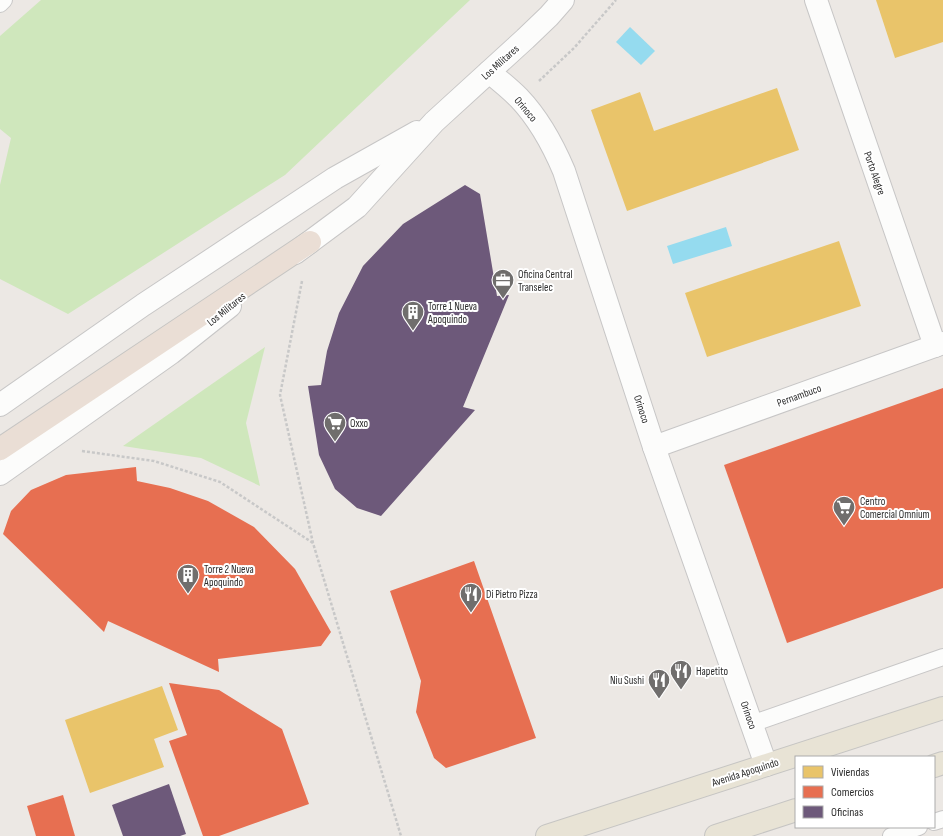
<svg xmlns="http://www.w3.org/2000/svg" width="943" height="836" font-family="'Sofia Sans Condensed',sans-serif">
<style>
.green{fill:#cfe7bc}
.water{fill:#95dbef}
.homes{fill:#e9c46a}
.shops{fill:#e76f51}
.offices{fill:#6d597a}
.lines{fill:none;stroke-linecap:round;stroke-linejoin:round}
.service-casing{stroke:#c7c6c6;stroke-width:18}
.minor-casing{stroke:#c7c6c6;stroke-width:24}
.secondary-casing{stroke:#c7c6c6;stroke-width:24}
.primary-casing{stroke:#c6c5c3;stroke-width:24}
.motorway-casing{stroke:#c6c5c3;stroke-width:24}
.path{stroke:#c8c8c8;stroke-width:2.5;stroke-dasharray:3 2;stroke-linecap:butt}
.service{stroke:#fcfcfb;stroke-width:16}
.minor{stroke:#fcfcfb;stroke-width:22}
.secondary{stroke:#fcfcfb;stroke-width:22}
.primary{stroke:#e8e3d5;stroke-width:22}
.motorway{stroke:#eaded5;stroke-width:22}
.labels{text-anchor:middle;stroke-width:4;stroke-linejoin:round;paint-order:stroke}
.street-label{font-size:11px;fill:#2d2d2d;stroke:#fff}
.poi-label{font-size:11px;fill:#2d2d2d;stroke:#fff;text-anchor:start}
</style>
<rect width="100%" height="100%" fill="#ece8e4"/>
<g class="green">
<polygon points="41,0 470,0 285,175 68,314 0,279 0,185 11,138 0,129 0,36"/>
<polygon points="265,347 246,423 260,486 201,458 123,446"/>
</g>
<g class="water">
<polygon points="630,27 655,51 641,65 616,42"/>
<polygon points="726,227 732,246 673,264 667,246"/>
</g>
<g class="homes">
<polygon points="876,0 943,0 943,42 895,58"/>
<polygon points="777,88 799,150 627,211 591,110 640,92 654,131"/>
<polygon points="839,241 861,306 707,357 685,293"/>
<polygon points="162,686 178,730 154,739 164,767 90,793 65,720"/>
</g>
<g class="shops">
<polygon points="943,388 943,588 787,643 724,465"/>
<polygon points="136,467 137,481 170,488 208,501 254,527 295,569 331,632 321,646 218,659 219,672 108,621 104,632 3,534 11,511 31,490 66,475"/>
<polygon points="474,561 536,738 446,768 434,758 416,712 421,681 390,591"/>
<polygon points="169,683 219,690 282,729 309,804 219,836 203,836 169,741 187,735"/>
<polygon points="63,795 75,836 36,836 27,806"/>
</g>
<g class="offices">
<polygon points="465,185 480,194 497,296 509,295 463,407 475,410 381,516 357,508 335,489 319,455 308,386 321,385 327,351 339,313 363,266 403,224"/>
<polygon points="169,784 186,834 180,836 123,836 112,805"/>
</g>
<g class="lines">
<g class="service-casing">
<g id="service">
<polyline points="0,4 4,0"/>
<polyline points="751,724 943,657"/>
<polyline points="934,822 943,819"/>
<polyline points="891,836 919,827"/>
</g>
</g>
<g class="minor-casing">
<g id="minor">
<polyline points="816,0 935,346"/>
<path d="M489,72c10,8 21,17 30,26 20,21 34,47 45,73l90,276 112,318"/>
<polyline points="654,447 943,343"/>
</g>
</g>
<g class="secondary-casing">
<g id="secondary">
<polyline points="295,253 357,207 434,122 525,39 549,16 563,0"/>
<polyline points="0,405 143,305 335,178 417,132"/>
<polyline points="0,474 171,353 230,306"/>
</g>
</g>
<g class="primary-casing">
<g id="primary">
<polyline points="934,766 943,763"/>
<polyline points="547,836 943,708"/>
<polyline points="716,836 796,810"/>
</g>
</g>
<g class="motorway-casing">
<polyline id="motorway" points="0,449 310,242"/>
</g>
<g class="path">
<polyline points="539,81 574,48 616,0"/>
<polyline points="302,281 280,395 313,543 401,836"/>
<polyline points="82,451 154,461 220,482 313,543"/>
</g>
<use href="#service" class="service"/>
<use href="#minor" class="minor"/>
<use href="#secondary" class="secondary"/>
<use href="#primary" class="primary"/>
<use href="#motorway" class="motorway"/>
</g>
<defs>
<g id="office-pin" transform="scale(1.15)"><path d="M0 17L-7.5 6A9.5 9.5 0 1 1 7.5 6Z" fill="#706e6d" stroke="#fff"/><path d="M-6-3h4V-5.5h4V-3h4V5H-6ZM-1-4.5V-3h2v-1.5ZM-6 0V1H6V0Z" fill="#fff"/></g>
<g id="building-pin" transform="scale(1.15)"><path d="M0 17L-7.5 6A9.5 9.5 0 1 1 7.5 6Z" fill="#706e6d" stroke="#fff"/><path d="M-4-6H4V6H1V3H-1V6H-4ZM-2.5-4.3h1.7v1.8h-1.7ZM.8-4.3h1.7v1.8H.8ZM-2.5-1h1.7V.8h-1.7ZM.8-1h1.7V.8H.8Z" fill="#fff"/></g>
<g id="supermarket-pin" transform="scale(1.15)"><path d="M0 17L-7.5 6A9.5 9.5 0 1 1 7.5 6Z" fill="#706e6d" stroke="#fff"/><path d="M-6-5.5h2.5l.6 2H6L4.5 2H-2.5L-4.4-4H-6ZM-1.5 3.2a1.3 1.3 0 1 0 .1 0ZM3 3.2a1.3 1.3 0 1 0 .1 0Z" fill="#fff"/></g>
<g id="restaurant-pin" transform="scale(1.15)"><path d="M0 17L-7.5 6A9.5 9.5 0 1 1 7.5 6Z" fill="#706e6d" stroke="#fff"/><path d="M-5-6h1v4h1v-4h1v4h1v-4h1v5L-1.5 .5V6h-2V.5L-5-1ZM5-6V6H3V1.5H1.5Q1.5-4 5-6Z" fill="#fff"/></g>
</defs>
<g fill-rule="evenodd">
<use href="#office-pin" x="503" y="280"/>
<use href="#building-pin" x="413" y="312"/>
<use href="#supermarket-pin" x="335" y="423"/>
<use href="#supermarket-pin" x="844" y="507"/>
<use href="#building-pin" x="188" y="575"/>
<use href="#restaurant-pin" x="471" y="594"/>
<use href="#restaurant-pin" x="681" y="671"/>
<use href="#restaurant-pin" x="659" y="680"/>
</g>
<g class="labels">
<g class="street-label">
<text transform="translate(500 62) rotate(-42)" y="4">Los Militares</text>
<text transform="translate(526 109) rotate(50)" y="4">Orinoco</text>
<text transform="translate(875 173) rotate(71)" y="4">Porto Alegre</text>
<text transform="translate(226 309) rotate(-39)" y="4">Los Militares</text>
<text transform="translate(799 395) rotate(-20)" y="4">Pernambuco</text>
<text transform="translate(642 409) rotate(72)" y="4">Orinoco</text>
<text transform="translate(749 715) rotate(71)" y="4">Orinoco</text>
<text transform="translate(745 772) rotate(-18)" y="4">Avenida Apoquindo</text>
</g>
<g class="poi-label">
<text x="518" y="278">Oficina Central<tspan x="518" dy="13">Transelec</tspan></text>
<text x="428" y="310">Torre 1 Nueva<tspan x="428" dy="13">Apoquindo</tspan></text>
<text x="350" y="427">Oxxo</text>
<text x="860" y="505">Centro<tspan x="860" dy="13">Comercial Omnium</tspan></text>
<text x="204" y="573">Torre 2 Nueva<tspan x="204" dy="13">Apoquindo</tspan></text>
<text x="486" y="598">Di Pietro Pizza</text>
<text x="696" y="675">Hapetito</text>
<text x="644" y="684" text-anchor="end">Niu Sushi</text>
</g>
</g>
<rect x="795" y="756" width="140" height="72" fill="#ffffff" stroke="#ababab"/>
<rect x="803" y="766" width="20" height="12" fill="#e9c46a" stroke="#ababab"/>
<text x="831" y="776" font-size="12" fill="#2d2d2d">Viviendas</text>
<rect x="803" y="786" width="20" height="12" fill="#e76f51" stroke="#ababab"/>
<text x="831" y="796" font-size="12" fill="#2d2d2d">Comercios</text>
<rect x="803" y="806" width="20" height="12" fill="#6d597a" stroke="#ababab"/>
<text x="831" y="816" font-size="12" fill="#2d2d2d">Oficinas</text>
</svg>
